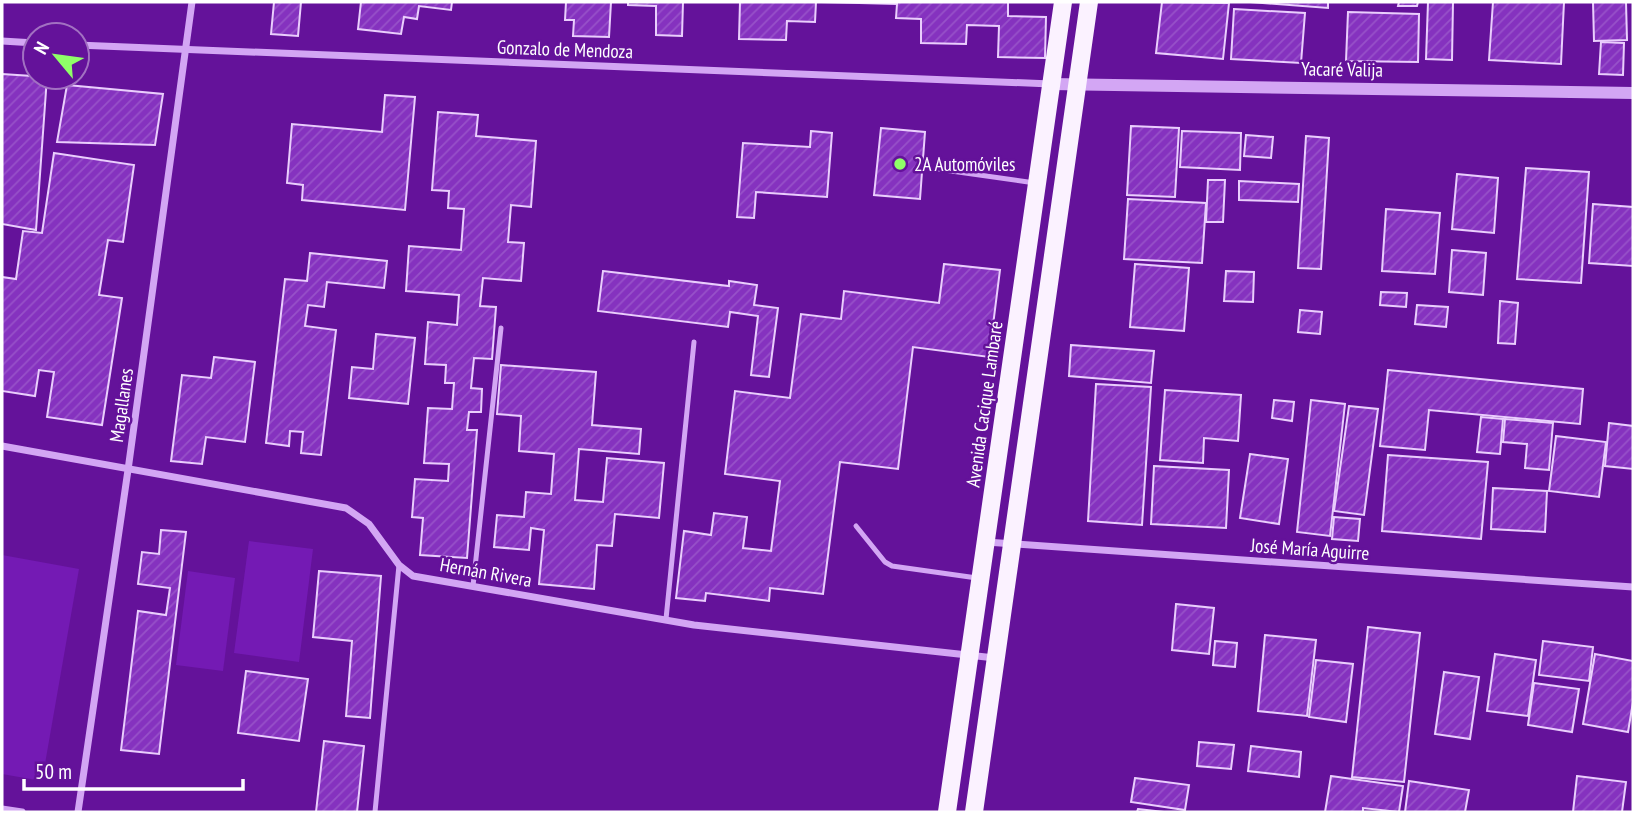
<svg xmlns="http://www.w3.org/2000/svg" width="1635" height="814" font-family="'PT Sans Narrow',sans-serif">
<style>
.green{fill:#741ab4}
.building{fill:url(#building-hatch);stroke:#eacefd;stroke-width:2}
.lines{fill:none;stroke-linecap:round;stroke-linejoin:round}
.service{stroke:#d3a6f4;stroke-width:5}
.minor{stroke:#d3a6f4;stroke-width:7}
.tertiary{stroke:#d3a6f4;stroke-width:12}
.primary{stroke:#fbf2ff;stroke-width:18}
.poi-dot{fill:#8fff68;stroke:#64129a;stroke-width:2.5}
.labels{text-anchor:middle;stroke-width:5;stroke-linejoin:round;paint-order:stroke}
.street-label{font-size:19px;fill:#fff;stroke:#64129a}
.poi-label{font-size:19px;fill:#fff;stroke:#64129a;text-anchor:start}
</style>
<defs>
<pattern id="building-hatch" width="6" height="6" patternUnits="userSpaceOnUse" patternTransform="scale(1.75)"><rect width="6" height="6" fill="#8532bf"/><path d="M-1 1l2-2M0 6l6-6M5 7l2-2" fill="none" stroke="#9751c9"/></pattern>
</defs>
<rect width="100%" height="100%" fill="#64129a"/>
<g class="green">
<polygon points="249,541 313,549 299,662 234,653"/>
<polygon points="2,555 79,569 42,781 2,774"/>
<polygon points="188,571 235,578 223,671 176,665"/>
</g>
<g class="building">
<polygon points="274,2 301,2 298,36 271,34"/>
<polygon points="361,2 452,2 451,10 419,6 417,19 404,17 401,34 358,29"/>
<polygon points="566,2 611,2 609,37 573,36 574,20 565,20"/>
<polygon points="628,2 683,2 682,36 656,35 656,6 628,5"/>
<polygon points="740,2 816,2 815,22 787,21 786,40 739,39"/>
<polygon points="821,2 1008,2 1008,16 1046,17 1045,58 998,57 999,26 967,25 966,44 921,43 921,19 896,18 897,4"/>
<polygon points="1162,2 1229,3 1223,59 1156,53"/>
<polygon points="1250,2 1328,2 1328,8"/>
<polygon points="1399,2 1418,2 1417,6 1398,6"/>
<polygon points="1428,2 1453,2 1452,60 1426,59"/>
<polygon points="1493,2 1564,2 1561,64 1489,60"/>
<polygon points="1593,2 1626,2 1627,40 1594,41"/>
<polygon points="1234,9 1305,13 1301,63 1231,59"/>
<polygon points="1348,12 1419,14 1418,62 1346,61"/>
<polygon points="1601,42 1624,43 1623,75 1599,74"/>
<polygon points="2,74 47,77 36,230 2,224"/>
<polygon points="67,85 163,94 155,145 57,142"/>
<polygon points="385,95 415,97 405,210 302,200 303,185 287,183 292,124 382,132"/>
<polygon points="438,112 478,115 476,136 536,141 531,207 511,205 508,242 524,243 521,281 483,278 480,306 496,307 492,359 474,358 471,388 482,389 481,412 469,412 467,430 477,430 467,558 420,555 423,518 412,517 415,479 448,481 449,464 424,463 428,408 452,409 454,383 445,383 446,365 425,364 428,322 457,325 459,295 406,291 409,246 461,250 464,209 448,208 449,191 432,190"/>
<polygon points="1131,126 1179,128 1175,197 1127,195"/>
<polygon points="881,128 925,132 920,199 874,195"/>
<polygon points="811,131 832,133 827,197 756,192 754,218 737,217 743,143 810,147"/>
<polygon points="1182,131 1241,133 1240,170 1180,167"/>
<polygon points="1246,135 1273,137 1271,158 1244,156"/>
<polygon points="1306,136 1329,138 1321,269 1298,268"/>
<polygon points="54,153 134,165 123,242 108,240 99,295 122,298 102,425 47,417 54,372 39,370 35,396 2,391 2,277 16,279 23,231 42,233"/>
<polygon points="1526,168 1589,172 1581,283 1517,279"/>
<polygon points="1457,174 1498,178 1494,233 1452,229"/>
<polygon points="1208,180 1225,180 1223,222 1206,222"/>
<polygon points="1239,181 1299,184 1298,202 1239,200"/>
<polygon points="1128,199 1206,203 1202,263 1124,259"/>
<polygon points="1593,204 1633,207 1633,266 1589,263"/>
<polygon points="1386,209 1440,213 1435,274 1382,271"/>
<polygon points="1452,250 1486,253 1483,295 1449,292"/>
<polygon points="310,253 387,261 384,288 327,282 324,307 308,305 305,326 336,330 321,455 301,453 303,432 290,431 289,446 266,443 285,279 307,281"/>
<polygon points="944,264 1000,270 989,357 913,347 898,469 840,462 823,594 770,588 769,601 706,593 705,601 676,598 684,531 711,535 714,513 747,517 743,548 771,551 780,481 725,474 735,391 790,398 801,314 841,319 844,291 939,303"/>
<polygon points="1135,264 1189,268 1184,331 1130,327"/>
<polygon points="603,271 729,286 729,281 757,285 754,305 778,308 769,377 751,375 758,316 730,312 728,327 598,311"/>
<polygon points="1226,271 1254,272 1253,302 1224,301"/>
<polygon points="1381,292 1407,293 1406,307 1380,305"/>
<polygon points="1500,301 1518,303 1515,344 1498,343"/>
<polygon points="1417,305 1448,307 1446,327 1415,324"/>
<polygon points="1300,310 1322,312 1320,334 1298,332"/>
<polygon points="376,334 415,338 408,404 349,398 352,367 373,369"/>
<polygon points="1071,345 1154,351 1151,383 1069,376"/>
<polygon points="214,357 255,362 245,442 206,437 202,464 171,461 182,375 211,378"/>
<polygon points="501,365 596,372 592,425 641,429 639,454 579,449 575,500 603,502 607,458 664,463 659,518 615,514 612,546 597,545 594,589 539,584 544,530 531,528 529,550 494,547 497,515 524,517 526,492 551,494 554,454 519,451 521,416 497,414"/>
<polygon points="1388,370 1583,389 1580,424 1429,410 1425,450 1380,446"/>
<polygon points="1096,384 1151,387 1142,525 1088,521"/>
<polygon points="1165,390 1241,395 1238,441 1204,438 1203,463 1160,460"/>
<polygon points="1274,400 1294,402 1292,421 1272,418"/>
<polygon points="1311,400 1345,404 1330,536 1297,532"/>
<polygon points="1349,406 1378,409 1364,515 1334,511"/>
<polygon points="1481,417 1503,419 1500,454 1477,452"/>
<polygon points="1505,419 1553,423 1549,470 1525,468 1527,444 1503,442"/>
<polygon points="1609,423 1633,426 1633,469 1605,466"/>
<polygon points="1556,436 1606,442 1599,497 1549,491"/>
<polygon points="1250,454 1288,459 1279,524 1240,518"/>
<polygon points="1388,455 1488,462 1481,539 1382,531"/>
<polygon points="1154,466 1229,470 1226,528 1151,524"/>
<polygon points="1493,488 1547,491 1545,532 1491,529"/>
<polygon points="1334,517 1360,519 1358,541 1332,539"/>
<polygon points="161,530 186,532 159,754 121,750 138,611 166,615 170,588 138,584 142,552 159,554"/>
<polygon points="319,571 381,576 370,718 346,716 352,641 313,637"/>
<polygon points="1176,604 1214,608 1209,654 1172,650"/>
<polygon points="1368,627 1420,633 1404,782 1352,777"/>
<polygon points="1265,635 1316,640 1307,716 1258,711"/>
<polygon points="1215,641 1237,643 1235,667 1213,665"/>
<polygon points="1543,641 1593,647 1589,681 1539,675"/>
<polygon points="1495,654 1536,660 1528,716 1487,711"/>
<polygon points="1595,654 1633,661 1633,702 1628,732 1583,724"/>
<polygon points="1316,660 1353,664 1346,722 1309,717"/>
<polygon points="246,671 308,679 299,741 238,733"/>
<polygon points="1444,672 1479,677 1470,739 1435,734"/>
<polygon points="1534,683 1579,689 1572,732 1528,725"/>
<polygon points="324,741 364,746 357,812 316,812"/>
<polygon points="1199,742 1234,745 1231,769 1197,766"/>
<polygon points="1251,746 1301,752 1299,777 1248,771"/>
<polygon points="1331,776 1403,786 1399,812 1363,808 1363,812 1325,812"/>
<polygon points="1577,776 1626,782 1622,812 1573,812"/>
<polygon points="1135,778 1189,785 1185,810 1131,802"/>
<polygon points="1409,781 1469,790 1465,812 1405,812"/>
<polygon points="1138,809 1164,812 1137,812"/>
</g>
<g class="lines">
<g class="service">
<polyline points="937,169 1035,183"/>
<polyline points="856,526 885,562 892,566 977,578"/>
<polyline points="473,586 501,328"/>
<polyline points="666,619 694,342"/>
<polyline points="375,812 399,565"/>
</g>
<g class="minor">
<polyline points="2,41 35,43"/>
<polyline points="77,45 1051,84"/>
<polyline points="2,446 346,508 369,524 399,565 413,576 694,625 995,658"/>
<polyline points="986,542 1633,587"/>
<polyline points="2,809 22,812"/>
<polyline points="78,812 128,470 192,2"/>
</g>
<polyline class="tertiary" points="1051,84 1633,93"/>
<g class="primary">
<polyline points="947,812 1063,2"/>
<polyline points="974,812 1089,2"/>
</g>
</g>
<circle class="poi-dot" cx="900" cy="164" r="7"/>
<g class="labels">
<g class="street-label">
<text transform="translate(565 49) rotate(2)" y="7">Gonzalo de Mendoza</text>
<text transform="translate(1342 69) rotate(1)" y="7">Yacaré Valija</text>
<text transform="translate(984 404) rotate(-82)" y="7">Avenida Cacique Lambaré</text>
<text transform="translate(121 405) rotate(-82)" y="7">Magallanes</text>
<text transform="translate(1310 549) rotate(4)" y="7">José María Aguirre</text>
<text transform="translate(486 572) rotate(10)" y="7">Hernán Rivera</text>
</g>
<g class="poi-label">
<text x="914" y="171">2A Automóviles</text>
</g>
</g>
<rect width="1635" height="814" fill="none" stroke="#ffffff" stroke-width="7"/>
<g transform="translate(56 56) rotate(299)"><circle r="33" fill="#64129a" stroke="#a271c2" stroke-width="2"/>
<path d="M0-5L12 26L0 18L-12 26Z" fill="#8fff68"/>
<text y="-10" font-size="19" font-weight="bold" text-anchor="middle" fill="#ffffff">N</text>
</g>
<path d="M24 779v10h219v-10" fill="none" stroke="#ffffff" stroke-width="3.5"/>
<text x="35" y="779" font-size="21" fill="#ffffff" stroke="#64129a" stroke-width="5" paint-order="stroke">50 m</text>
</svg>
